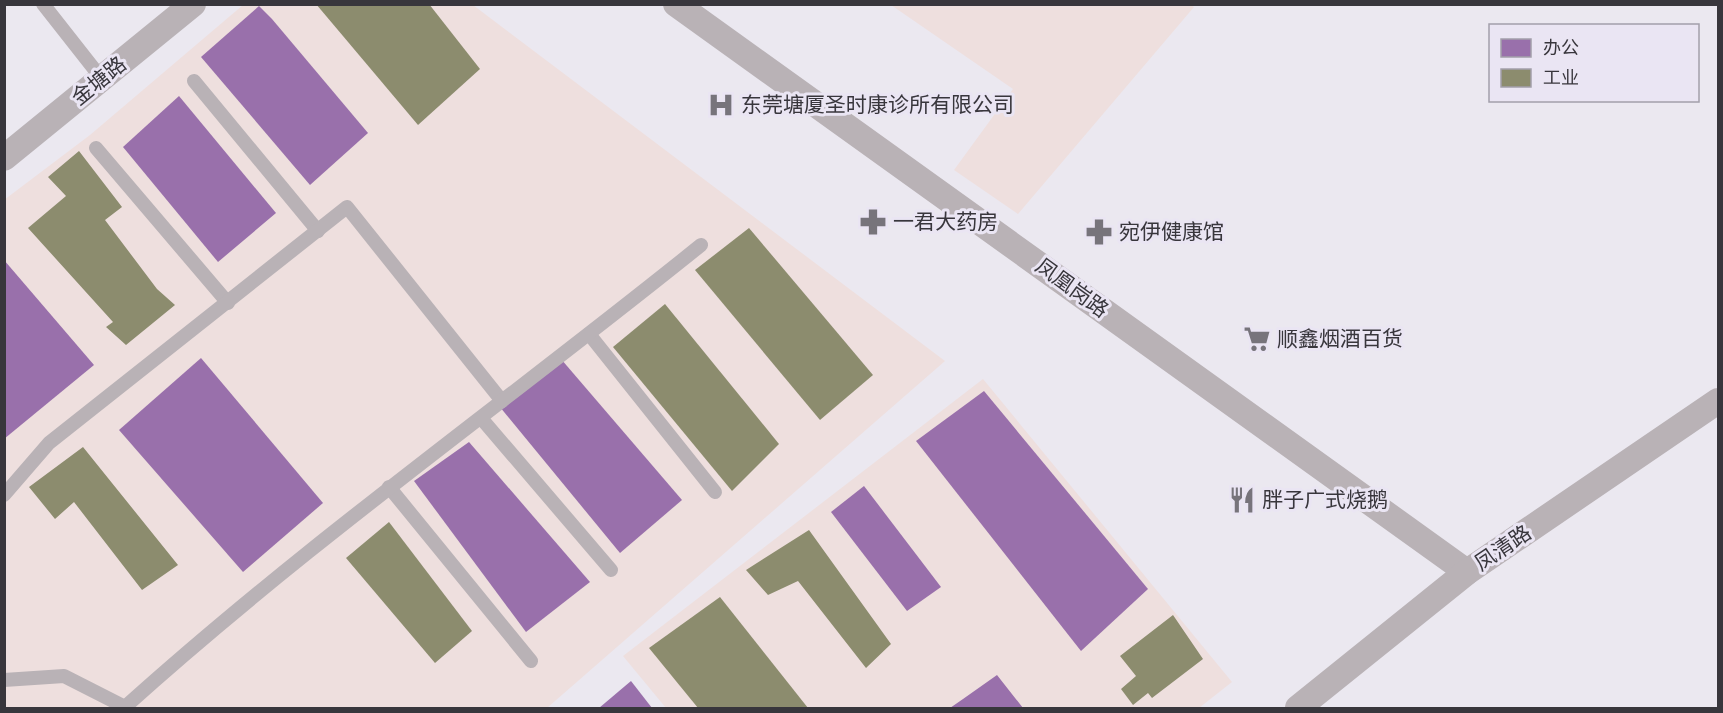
<svg xmlns="http://www.w3.org/2000/svg" width="1723" height="713" font-family="Ubuntu,'Noto Sans SC',sans-serif">
<style>
.industrial{fill:#eedfde}
.offices{fill:#9970ab}
.industry{fill:#8c8c6e}
.lines{fill:none;stroke-linecap:round;stroke-linejoin:round}
.lane{stroke:#b9b2b6;stroke-width:14}
.street{stroke:#b9b2b6;stroke-width:26}
.labels{text-anchor:middle;stroke-width:6;stroke-linejoin:round;paint-order:stroke}
.street-label{font-size:21px;fill:#38363c;stroke:#eae5f3}
.poi-label{font-size:21px;fill:#38363c;stroke:#eae5f3;text-anchor:start}
</style>
<rect width="100%" height="100%" fill="#ebe8f0"/>
<g class="industrial">
<polygon points="1190,4 1194,7 1018,214 954,170 1013,89 891,5"/>
<polygon points="243,5 473,5 945,361 547,708 5,708 4,200 90,135"/>
<polygon points="983,379 1232,682 1199,708 666,708 623,656"/>
</g>
<g class="offices">
<polygon points="259,6 272,19 368,133 310,185 201,57"/>
<polygon points="179,96 276,213 218,262 123,147"/>
<polygon points="4,260 94,365 4,439"/>
<polygon points="201,358 323,503 243,572 119,430"/>
<polygon points="561,359 682,500 620,553 500,407"/>
<polygon points="984,391 1148,589 1081,651 916,441"/>
<polygon points="469,442 590,582 526,632 414,481"/>
<polygon points="864,486 941,587 907,611 831,512"/>
<polygon points="997,675 1023,708 950,708 963,699"/>
<polygon points="631,681 652,708 599,708"/>
</g>
<g class="industry">
<polygon points="316,4 429,4 480,69 418,125"/>
<polygon points="79,151 122,207 105,220 157,289 175,305 126,345 106,327 113,322 28,228 66,196 48,177"/>
<polygon points="749,228 873,375 820,420 695,270"/>
<polygon points="665,304 779,444 732,491 613,347"/>
<polygon points="83,447 178,565 142,590 74,502 55,519 29,487"/>
<polygon points="389,522 472,631 435,663 346,558"/>
<polygon points="809,530 891,644 866,668 798,581 768,595 746,570"/>
<polygon points="720,597 808,708 698,708 649,648"/>
<polygon points="1173,615 1203,659 1152,698 1148,693 1133,705 1121,689 1136,676 1120,656"/>
</g>
<g class="lines">
<g class="lane">
<polyline points="43,4 102,79"/>
<polyline points="194,81 318,231"/>
<polyline points="96,148 228,303"/>
<polyline points="589,334 715,492"/>
<polyline points="481,418 611,570"/>
<polyline points="389,487 531,661"/>
<polyline points="4,495 49,443 347,207 502,401"/>
<path d="M4,680l60,-4 61,31c183,-165 384,-307 576,-462"/>
</g>
<g class="street">
<polyline points="676,4 1467,572"/>
<polyline points="4,158 193,4"/>
<polyline points="1298,708 1467,572 1718,401"/>
</g>
</g>
<defs>
<g id="hospital-bare" transform="scale(2.07)"><path d="M-5-5h3v3.5h4V-5h3V5h-3V1.5h-4V5h-3Z" fill="#77747b" stroke="#eae5f3" stroke-width="2.5" paint-order="stroke"/></g>
<g id="pharmacy-bare" transform="scale(2.07)"><path d="M-2-6h4v4h4v4h-4v4h-4v-4h-4v-4h4Z" fill="#77747b" stroke="#eae5f3" stroke-width="2.5" paint-order="stroke"/></g>
<g id="supermarket-bare" transform="scale(2.07)"><path d="M-6-5.5h2.5l.6 2H6L4.5 2H-2.5L-4.4-4H-6ZM-1.5 3.2a1.3 1.3 0 1 0 .1 0ZM3 3.2a1.3 1.3 0 1 0 .1 0Z" fill="#77747b" stroke="#eae5f3" stroke-width="2.5" paint-order="stroke"/></g>
<g id="restaurant-bare" transform="scale(2.07)"><path d="M-5-6h1v4h1v-4h1v4h1v-4h1v5L-1.5 .5V6h-2V.5L-5-1ZM5-6V6H3V1.5H1.5Q1.5-4 5-6Z" fill="#77747b" stroke="#eae5f3" stroke-width="2.5" paint-order="stroke"/></g>
</defs>
<g fill-rule="evenodd">
<use href="#hospital-bare" x="721" y="105"/>
<use href="#pharmacy-bare" x="873" y="222"/>
<use href="#pharmacy-bare" x="1099" y="232"/>
<use href="#supermarket-bare" x="1257" y="339"/>
<use href="#restaurant-bare" x="1242" y="500"/>
</g>
<g class="labels">
<g class="street-label">
<text transform="translate(99 81) rotate(-39)" y="7">金塘路</text>
<text transform="translate(1072 288) rotate(36)" y="7">凤凰岗路</text>
<text transform="translate(1503 548) rotate(-34)" y="7">凤清路</text>
</g>
<g class="poi-label">
<text x="741" y="112">东莞塘厦圣时康诊所有限公司</text>
<text x="893" y="229">一君大药房</text>
<text x="1119" y="239">宛伊健康馆</text>
<text x="1277" y="346">顺鑫烟酒百货</text>
<text x="1262" y="507">胖子广式烧鹅</text>
</g>
</g>
<rect width="1723" height="713" fill="none" stroke="#38363c" stroke-width="12"/>
<rect x="1489" y="24" width="210" height="78" fill="#eae5f3" stroke="#a39faa" stroke-width="1.5"/>
<rect x="1501" y="39" width="30" height="18" fill="#9970ab" stroke="#a39faa" stroke-width="1.5"/>
<text x="1543" y="54" font-size="18" fill="#38363c">办公</text>
<rect x="1501" y="69" width="30" height="18" fill="#8c8c6e" stroke="#a39faa" stroke-width="1.5"/>
<text x="1543" y="84" font-size="18" fill="#38363c">工业</text>
</svg>
